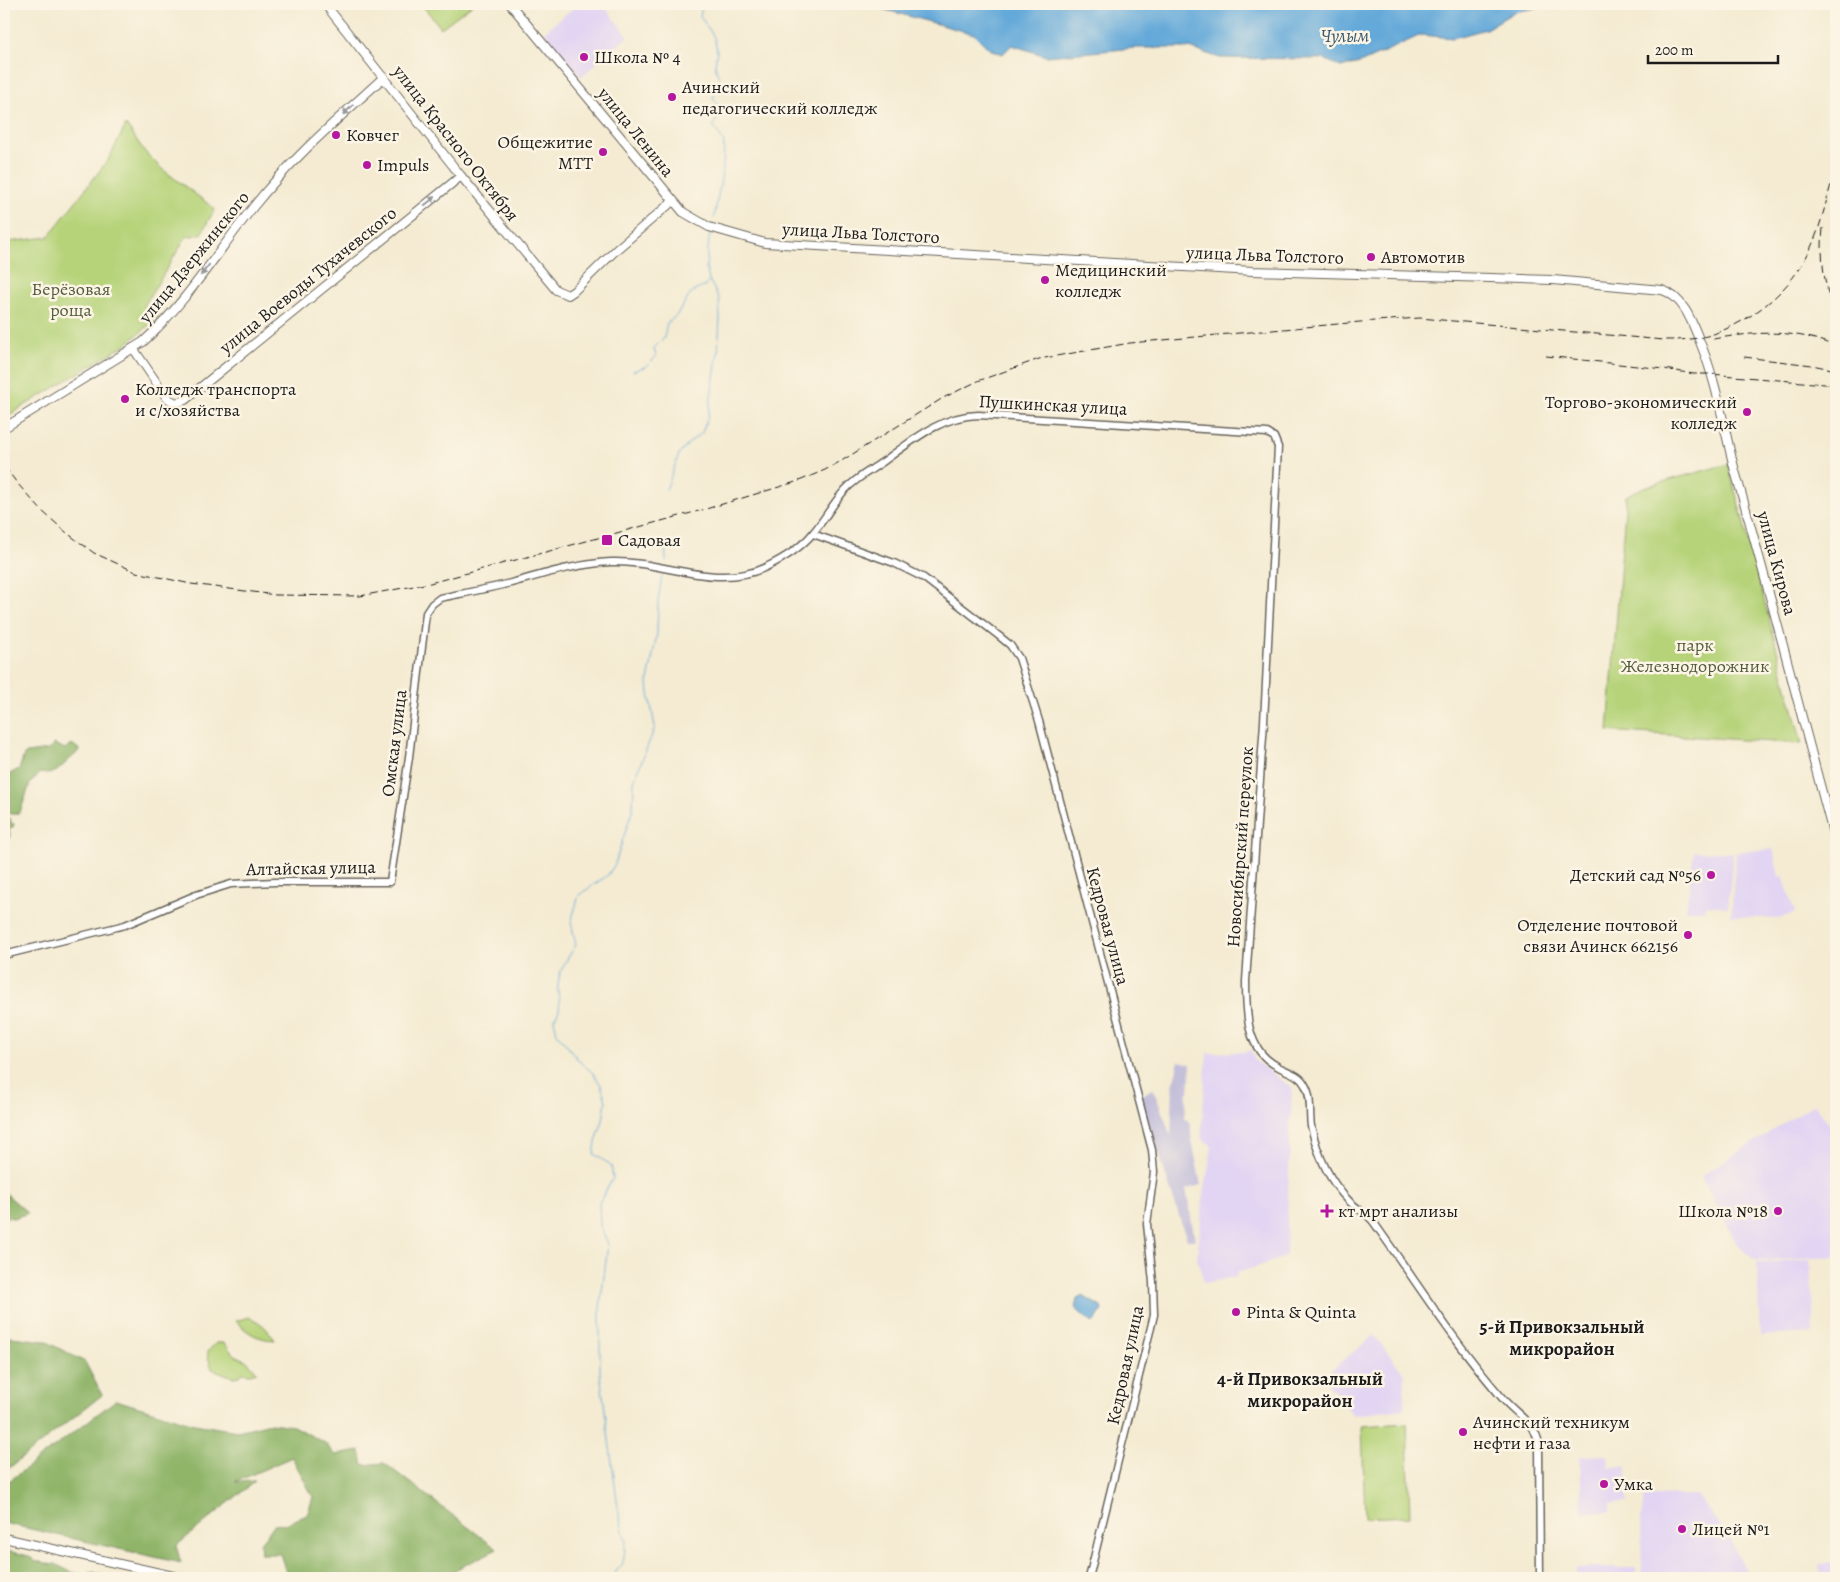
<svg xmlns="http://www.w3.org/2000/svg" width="1840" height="1582" font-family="Alegreya,serif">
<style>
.built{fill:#e2d4f3}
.industrial{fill:#c5c0da}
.green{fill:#b6d379;stroke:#69784a}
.forest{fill:#90b569;stroke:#566842}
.water{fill:#63a9d9;stroke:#40627a}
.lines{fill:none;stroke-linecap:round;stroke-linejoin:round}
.stream{stroke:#63a9d9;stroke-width:1}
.minor-casing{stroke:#68645c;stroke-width:9}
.major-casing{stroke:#68645c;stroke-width:10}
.minor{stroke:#fff;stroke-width:6}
.major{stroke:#fff;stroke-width:8}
.rail{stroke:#1c1c1c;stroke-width:1;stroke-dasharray:8 4;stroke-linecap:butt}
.oneway{fill:#999}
.poi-dot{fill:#b5179e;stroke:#fcf5e5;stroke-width:2}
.labels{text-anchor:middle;stroke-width:5;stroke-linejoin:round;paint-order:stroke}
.poi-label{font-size:18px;fill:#1c1c1c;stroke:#fcf5e5;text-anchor:start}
.street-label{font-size:18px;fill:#1c1c1c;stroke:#fcf5e5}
.park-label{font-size:18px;fill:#525c3d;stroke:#fcf5e5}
.water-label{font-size:19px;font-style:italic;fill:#3c5b71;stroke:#fcf5e5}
.neighbourhood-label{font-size:19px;font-weight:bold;fill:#1c1c1c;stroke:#fcf5e5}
</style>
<rect width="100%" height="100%" fill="#fcf5e5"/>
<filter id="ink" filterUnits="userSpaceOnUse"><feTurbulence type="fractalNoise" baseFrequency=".02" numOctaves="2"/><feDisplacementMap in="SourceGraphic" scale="10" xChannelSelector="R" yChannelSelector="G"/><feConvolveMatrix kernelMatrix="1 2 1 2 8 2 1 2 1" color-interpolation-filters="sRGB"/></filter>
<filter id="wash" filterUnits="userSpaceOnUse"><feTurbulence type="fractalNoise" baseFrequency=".0096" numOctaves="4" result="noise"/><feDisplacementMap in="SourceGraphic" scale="20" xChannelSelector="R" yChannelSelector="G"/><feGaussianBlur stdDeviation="1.12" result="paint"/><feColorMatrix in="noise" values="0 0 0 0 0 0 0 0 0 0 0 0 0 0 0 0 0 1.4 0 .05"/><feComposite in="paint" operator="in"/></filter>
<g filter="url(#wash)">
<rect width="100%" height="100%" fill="#f4ebd2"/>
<g class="built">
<polygon points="578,4 602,4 628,36 581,77 544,32"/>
<polygon points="1773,849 1779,877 1783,876 1795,913 1776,919 1731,916 1736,852"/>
<polygon points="1694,851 1733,853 1728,907 1705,905 1704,911 1686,910"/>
<polygon points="1251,1050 1255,1061 1292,1088 1286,1253 1283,1258 1237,1273 1236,1277 1204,1283 1197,1259 1203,1200 1212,1146 1201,1138 1207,1053 1243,1052"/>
<polygon points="1814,1104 1834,1130 1836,1148 1836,1257 1756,1261 1738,1246 1701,1176"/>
<polygon points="1810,1260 1814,1333 1760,1336 1757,1263"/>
<polygon points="1374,1335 1405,1375 1404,1409 1353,1415 1323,1377"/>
<polygon points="1607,1455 1608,1467 1627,1466 1627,1502 1611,1503 1611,1512 1582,1513 1580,1456"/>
<polygon points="1697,1495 1729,1538 1749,1578 1642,1578 1641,1521 1644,1496"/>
<polygon points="1836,1563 1836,1578 1820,1578 1819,1564"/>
<rect x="1576" y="1568" width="60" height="10"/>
</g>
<polygon class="industrial" points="1179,1061 1191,1064 1189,1092 1187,1093 1185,1118 1191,1124 1191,1136 1201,1185 1186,1189 1195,1240 1187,1240 1140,1097 1153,1088 1171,1136 1173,1084"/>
<g class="green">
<polygon points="421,4 473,4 441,28"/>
<polygon points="126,125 145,152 162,169 215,209 201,234 186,237 144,306 159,317 125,345 4,418 4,239 8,242 48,237 108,160"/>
<polygon points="1728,464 1802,744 1608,731 1626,496 1644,487"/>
<path d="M248,1317c13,5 19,11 27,23 -18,-1 -26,-6 -39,-19z"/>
<path d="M216,1343h8l10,12 13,6 10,11 -7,2 -8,-1 -3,3 -6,1 -21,-8c-4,-15 -9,-14 4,-26z"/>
<polygon points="1407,1423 1410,1516 1365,1518 1362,1426"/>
</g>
<g class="forest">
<path d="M54,744l11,5 7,-5 8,6 -23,21 -8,3 -9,-1 -10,11 -10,28c-6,4 -11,2 -16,-1v-34l15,-8 5,-14 3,-2 21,-3z"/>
<polygon points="4,817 11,819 10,822 14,824 13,827 9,829 10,836 4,849"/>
<polygon points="4,1192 28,1213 14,1218 4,1217"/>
<polygon points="4,1336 45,1341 85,1362 102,1395 4,1472"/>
<polygon points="116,1400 194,1424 237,1431 271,1423 293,1426 325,1443 335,1455 360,1451 363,1465 384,1463 497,1549 439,1578 288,1578 280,1554 261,1554 260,1543 274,1525 285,1524 307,1515 313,1497 292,1457 235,1482 255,1481 176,1546 181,1563 4,1523 4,1485"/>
<path d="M7,1551l22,5 7,6c9,-1 10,4 20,2 11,7 20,10 33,12v-3l4,-1 18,6h-104l-3,-1v-25z"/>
</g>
<g class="water">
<polygon points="864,4 1560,4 1514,12 1486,29 1453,38 1421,35 1360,63 1341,67 1324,59 1220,58 1189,48 1136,48 1046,56 1012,45 1003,54 989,49 974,34"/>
<polygon points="1083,1296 1101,1307 1102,1310 1096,1320 1092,1323 1075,1308 1077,1299"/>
</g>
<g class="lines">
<g class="stream">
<polyline points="703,4 700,16 714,37 717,51 715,65 720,82 713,98 723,111 713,125 724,143 723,168 714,218"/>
<polyline points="633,371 647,366 656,357 654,348 664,338 667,323 676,316 692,292 705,286 709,281"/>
<polyline points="666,490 679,454 691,441 702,433 708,416 718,352 720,318 719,298 709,280 706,267 710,231"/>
<polyline points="665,543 666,561"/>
<path d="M611,1578l12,-15 3,-21 -7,-27 -19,-142v-65l8,-64 -8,-19 -1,-22 14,-25 -2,-13 -17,-11 2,-12 7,-22 3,-19 -5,-16 -8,-12 -13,-11 -23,-29 -3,-14c10,-13 3,-20 4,-34 1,-16 10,-27 18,-40l-5,-23 8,-27 29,-20 7,-11 18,-56 1,-27 21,-54 -6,-33 -1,-13 9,-47 1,-32 4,-27"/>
</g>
</g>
</g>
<g filter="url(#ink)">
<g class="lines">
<g class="minor-casing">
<g id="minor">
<polyline points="813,534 894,563 924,578 999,636 1010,645 1019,658 1039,721 1152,1150 1154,1172 1147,1224 1153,1282 1154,1315 1089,1578"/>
<path d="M4,955l121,-30 71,-30 35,-11 44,-2h115l19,-125 17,-144 6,-9 8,-6c24,-5 47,-9 71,-15 33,-9 65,-19 100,-21 50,-2 104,28 153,6 17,-8 37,-20 49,-35 12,-14 20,-30 32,-43 11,-12 26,-20 39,-29 29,-21 57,-45 94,-46l289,18 7,4 4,10 -14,275 -18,259c0,31 0,69 31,85 10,6 23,8 28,19 7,11 4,28 6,41 6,27 18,55 38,75 7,7 16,12 23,19 43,60 83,124 132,180 12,14 32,24 35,44l1,134"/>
</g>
</g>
<g class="major-casing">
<g id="major">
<polyline points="325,4 461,176 556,290 568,295 574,291 617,249 673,201"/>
<path d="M510,4l173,208 26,15 56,16 488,28 300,9 109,10c23,7 32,37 40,57 16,40 22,83 33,124 36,124 67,249 101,373"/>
<polyline points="133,348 167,398 176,403 185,400 461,176"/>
<path d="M4,428l139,-86c43,-39 75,-91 111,-136 38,-48 85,-88 130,-129"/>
<polyline points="4,1538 182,1578"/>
</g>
</g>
<use href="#minor" class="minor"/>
<use href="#major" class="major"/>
<g class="rail">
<path d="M1823,228c-3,30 1,60 13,88"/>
<path d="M1713,339c42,-7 84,-11 123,8"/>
<polyline points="1546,356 1664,369 1694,374 1711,374 1836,385"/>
<polyline points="1744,357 1812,365 1836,370"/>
<path d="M4,466l13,17 25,28 25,22 27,20 42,19 55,12 85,11 84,1 70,-13 276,-74 93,-28 26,-11 18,-10 100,-62 35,-17 61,-22 91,-16 230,-21 60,-4 243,22c18,0 36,0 53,-7 41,-15 79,-47 96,-88 11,-24 15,-51 24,-76"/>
</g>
</g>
<defs><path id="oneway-solid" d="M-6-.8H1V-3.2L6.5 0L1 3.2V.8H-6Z" transform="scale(1.25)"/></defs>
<g class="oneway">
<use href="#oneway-solid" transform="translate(348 110) rotate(137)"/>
<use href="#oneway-solid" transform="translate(430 201) rotate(-38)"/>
<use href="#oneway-solid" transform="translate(205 270) rotate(128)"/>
</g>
</g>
<g class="poi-dot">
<circle cx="584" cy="57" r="5"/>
<circle cx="672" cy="97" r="5"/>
<circle cx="336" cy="135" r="5"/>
<circle cx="603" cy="152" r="5"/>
<circle cx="367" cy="165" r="5"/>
<circle cx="1371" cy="257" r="5"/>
<circle cx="1045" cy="280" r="5"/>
<circle cx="125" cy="399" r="5"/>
<circle cx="1747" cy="412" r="5"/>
<rect x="601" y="534" width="12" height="12" rx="2.5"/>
<circle cx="1711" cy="875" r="5"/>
<circle cx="1688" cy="935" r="5"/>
<path d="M1324.5 1203.5h5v5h5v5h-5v5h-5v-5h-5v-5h5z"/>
<circle cx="1778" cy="1211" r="5"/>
<circle cx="1236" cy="1312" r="5"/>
<circle cx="1463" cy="1432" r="5"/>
<circle cx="1604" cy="1484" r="5"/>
<circle cx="1682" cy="1529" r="5"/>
</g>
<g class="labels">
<g class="poi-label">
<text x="594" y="63">Школа № 4</text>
<text x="682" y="93">Ачинский<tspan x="682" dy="21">педагогический колледж</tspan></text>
<text x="346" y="141">Ковчег</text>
<text x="593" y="148" text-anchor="end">Общежитие<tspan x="593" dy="21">МТТ</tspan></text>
<text x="377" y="171">Impuls</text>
<text x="1381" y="263">Автомотив</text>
<text x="1055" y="276">Медицинский<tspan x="1055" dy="21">колледж</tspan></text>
<text x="135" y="395">Колледж транспорта<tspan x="135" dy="21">и с/хозяйства</tspan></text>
<text x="1737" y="408" text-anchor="end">Торгово-экономический<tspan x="1737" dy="21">колледж</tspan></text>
<text x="618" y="546">Садовая</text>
<text x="1701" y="881" text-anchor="end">Детский сад №56</text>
<text x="1678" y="931" text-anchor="end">Отделение почтовой<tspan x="1678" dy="21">связи Ачинск 662156</tspan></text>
<text x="1338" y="1217">кт мрт анализы</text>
<text x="1768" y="1217" text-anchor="end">Школа №18</text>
<text x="1246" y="1318">Pinta &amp; Quinta</text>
<text x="1473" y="1428">Ачинский техникум<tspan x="1473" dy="21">нефти и газа</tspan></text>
<text x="1614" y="1490">Умка</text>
<text x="1692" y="1535">Лицей №1</text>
</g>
<g class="street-label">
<text transform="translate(636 132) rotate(51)" y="6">улица Ленина</text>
<text transform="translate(456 143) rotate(52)" y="6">улица Красного Октября</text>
<text transform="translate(861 233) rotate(3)" y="6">улица Льва Толстого</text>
<text transform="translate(1265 255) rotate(2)" y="6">улица Льва Толстого</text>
<text transform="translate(194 257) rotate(-51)" y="6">улица Дзержинского</text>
<text transform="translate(308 280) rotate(-39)" y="6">улица Воеводы Тухачевского</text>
<text transform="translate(1053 405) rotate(3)" y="6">Пушкинская улица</text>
<text transform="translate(1777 563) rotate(75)" y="6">улица Кирова</text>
<text transform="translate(394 743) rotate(-83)" y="6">Омская улица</text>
<text transform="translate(1240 847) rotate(-86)" y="6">Новосибирский переулок</text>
<text transform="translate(311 868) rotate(-1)" y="6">Алтайская улица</text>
<text transform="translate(1108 926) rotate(75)" y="6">Кедровая улица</text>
<text transform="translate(1125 1365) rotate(-78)" y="6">Кедровая улица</text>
</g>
<g class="park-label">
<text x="71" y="295">Берёзовая<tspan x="71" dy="21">роща</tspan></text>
<text x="1695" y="651">парк<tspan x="1695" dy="21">Железнодорожник</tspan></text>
</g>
<g class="water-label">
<text x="1345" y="42">Чулым</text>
</g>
<g class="neighbourhood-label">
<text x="1562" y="1333">5-й Привокзальный<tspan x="1562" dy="22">микрорайон</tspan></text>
<text x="1300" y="1385">4-й Привокзальный<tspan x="1300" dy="22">микрорайон</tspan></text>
</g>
</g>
<rect width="1840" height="1582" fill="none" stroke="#fcf5e5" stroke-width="20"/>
<path d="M1648 55v8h130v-8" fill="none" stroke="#1c1c1c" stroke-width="2.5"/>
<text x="1655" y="55" font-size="15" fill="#1c1c1c" stroke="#fcf5e5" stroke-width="4" paint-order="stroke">200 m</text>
</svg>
